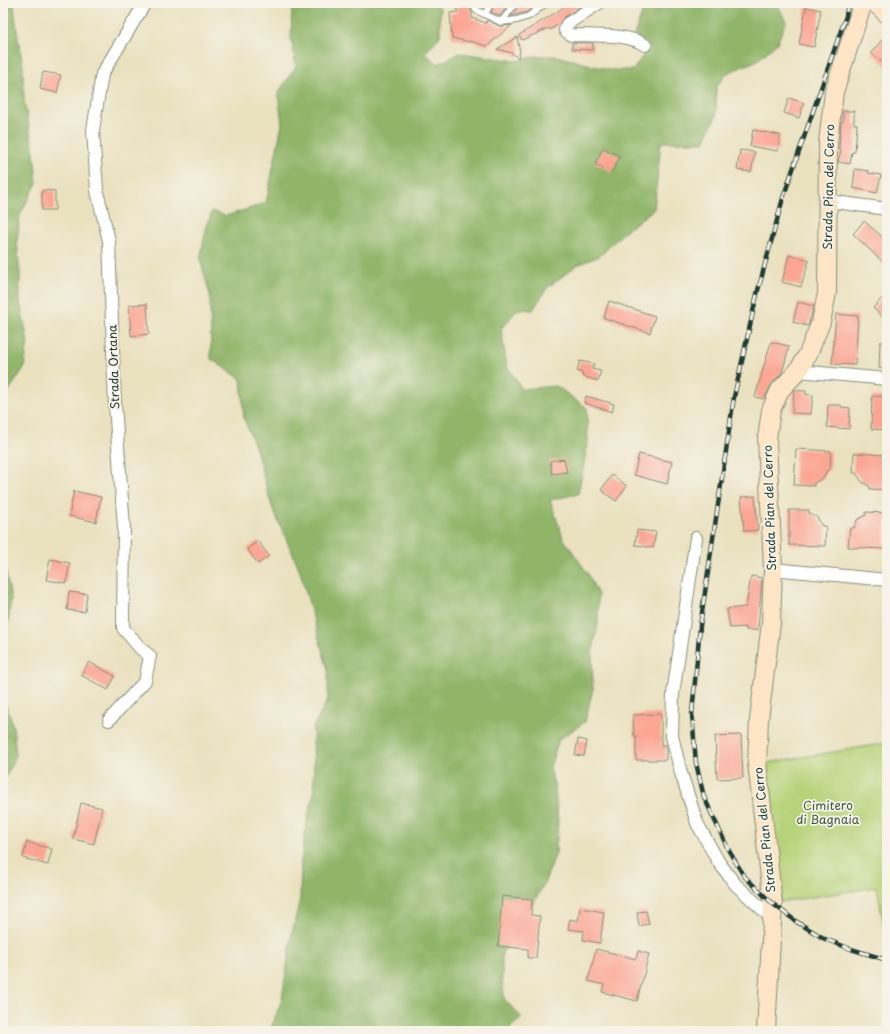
<svg xmlns="http://www.w3.org/2000/svg" width="890" height="1034" font-family="'Playpen Sans',sans-serif">
<style>
.green{fill:#b6d379;stroke:#6a8856}
.forest{fill:#90b569;stroke:#58794e}
.building{fill:#fca593}
.lines{fill:none;stroke-linecap:round;stroke-linejoin:round}
.lane-casing{stroke:#848f7a;stroke-width:8}
.street-casing{stroke:#848f7a;stroke-width:14}
.secondary-casing{stroke:#848f7a;stroke-width:20}
.lane{stroke:#fff;stroke-width:6}
.street{stroke:#fff;stroke-width:12}
.secondary{stroke:#fde5c5;stroke-width:18}
.rail-casing{stroke:#1f3d34;stroke-width:4.5}
.rail{stroke:#f7f3e8;stroke-width:3;stroke-dasharray:9;stroke-linecap:butt}
.labels{text-anchor:middle;stroke-width:3.5;stroke-linejoin:round;paint-order:stroke}
.street-label{font-size:12px;fill:#1f3d34;stroke:#f7f3e8}
.park-label{font-size:12px;fill:#3d5b42;stroke:#f7f3e8}
</style>
<rect width="100%" height="100%" fill="#f7f3e8"/>
<filter id="ink" filterUnits="userSpaceOnUse"><feTurbulence type="fractalNoise" baseFrequency=".025" numOctaves="2"/><feDisplacementMap in="SourceGraphic" scale="8" xChannelSelector="R" yChannelSelector="G"/><feConvolveMatrix kernelMatrix="1 2 1 2 8 2 1 2 1" color-interpolation-filters="sRGB"/></filter>
<filter id="wash" filterUnits="userSpaceOnUse"><feTurbulence type="fractalNoise" baseFrequency=".012" numOctaves="4" result="noise"/><feDisplacementMap in="SourceGraphic" scale="16" xChannelSelector="R" yChannelSelector="G"/><feGaussianBlur stdDeviation="0.9" result="paint"/><feColorMatrix in="noise" values="0 0 0 0 0 0 0 0 0 0 0 0 0 0 0 0 0 1.4 0 .05"/><feComposite in="paint" operator="in"/></filter>
<g filter="url(#wash)">
<rect width="100%" height="100%" fill="#eae1bf"/>
<polygon class="green" points="887,743 887,927 884,927 877,887 781,902 761,764"/>
<g class="forest">
<polygon points="3,3 14,3 14,7 18,38 23,66 24,101 34,152 37,183 20,215 17,242 20,273 20,302 28,342 24,368 8,392 3,404"/>
<polygon points="292,3 435,3 440,8 440,36 425,53 438,64 460,53 517,61 536,56 557,56 609,70 633,70 650,46 634,35 646,3 777,3 786,22 777,43 758,60 727,73 716,87 716,116 704,142 661,142 654,209 625,231 600,256 577,265 547,288 533,310 518,309 501,329 507,366 522,389 556,386 587,408 588,443 578,494 550,500 563,538 588,574 598,595 598,624 592,654 593,689 585,722 559,739 550,767 555,789 558,821 556,853 544,884 520,927 502,953 502,982 505,1000 522,1018 506,1031 270,1031 282,999 292,933 300,899 301,861 306,826 314,792 313,728 328,699 328,670 299,568 272,507 255,446 244,419 241,379 211,359 210,295 200,259 206,229 212,211 226,216 266,203 282,124 278,93 296,66 291,38"/>
<polygon points="3,557 11,598 8,624 3,634"/>
<polygon points="3,697 13,725 16,756 3,783"/>
</g>
<g id="blocks">
<g class="building">
<polygon points="453,3 468,3 472,13 472,18 486,23 487,20 500,26 512,25 487,46 470,41 470,42 452,38 450,13 458,12"/>
<polygon points="495,3 510,3 500,16 491,12"/>
<polygon points="520,3 539,3 527,12 511,16"/>
<polygon points="568,3 579,3 581,6 563,18 559,24 550,30 549,28 522,40 519,35 557,12"/>
<polygon points="806,7 821,10 814,47 799,44"/>
<polygon points="887,34 887,66 871,53"/>
<polygon points="517,37 520,52 518,58 512,53 497,49"/>
<polygon points="572,43 593,43 593,50 572,49"/>
<polygon points="43,72 61,75 57,93 40,89"/>
<polygon points="789,98 804,103 799,118 784,113"/>
<polygon points="843,111 854,111 854,124 857,124 855,152 852,152 850,164 838,162 841,150 839,149 841,122 843,122"/>
<polygon points="753,130 780,135 778,151 750,146"/>
<polygon points="603,148 620,156 612,172 595,164"/>
<polygon points="740,150 755,152 751,172 737,170"/>
<polygon points="855,169 869,171 868,173 881,175 877,193 853,188"/>
<polygon points="42,190 55,191 55,210 42,210"/>
<polygon points="864,221 887,241 887,266 853,234"/>
<polygon points="789,255 809,260 801,287 782,282"/>
<polygon points="887,293 887,321 873,308"/>
<polygon points="609,301 655,316 650,333 604,318"/>
<polygon points="798,302 814,306 808,326 793,322"/>
<polygon points="147,304 149,334 131,336 129,305"/>
<polygon points="836,314 858,316 855,365 832,364"/>
<polygon points="771,342 789,346 784,366 781,374 771,385 764,399 755,397"/>
<polygon points="880,342 887,342 887,369 879,368"/>
<polygon points="580,361 594,364 592,369 601,371 598,381 582,376 582,373 577,371"/>
<polygon points="794,390 806,391 805,394 813,395 811,414 792,413"/>
<polygon points="586,396 614,404 612,412 584,403"/>
<polygon points="872,396 887,397 887,430 871,429"/>
<polygon points="828,405 841,405 841,407 850,408 849,429 827,427"/>
<polygon points="796,449 831,451 830,470 827,470 823,478 814,483 814,486 794,485"/>
<polygon points="854,453 887,455 887,490 870,489 869,486 862,482 856,473 853,473"/>
<polygon points="639,454 672,462 667,484 634,475"/>
<polygon points="564,459 567,472 552,474 550,461"/>
<polygon points="612,475 627,486 616,501 601,490"/>
<polygon points="74,491 101,497 96,522 69,516"/>
<polygon points="755,496 758,530 744,531 741,497"/>
<polygon points="789,510 809,510 809,514 817,517 822,526 826,526 825,546 789,545"/>
<polygon points="866,512 887,513 884,549 848,547 850,528 854,528 857,520 866,515"/>
<polygon points="637,530 656,532 653,548 635,545"/>
<polygon points="258,541 269,556 258,564 247,549"/>
<polygon points="50,559 70,563 66,583 46,580"/>
<polygon points="751,576 762,578 758,630 746,630 746,627 730,628 727,609 746,607"/>
<polygon points="69,592 87,594 85,612 67,610"/>
<polygon points="89,662 115,676 108,690 81,675"/>
<polygon points="661,714 661,745 666,745 666,760 636,760 636,736 634,736 633,715"/>
<polygon points="741,735 743,778 717,779 715,736"/>
<polygon points="578,739 587,741 584,756 575,755"/>
<polygon points="81,803 102,808 94,844 73,839"/>
<polygon points="27,842 52,849 48,865 23,858"/>
<polygon points="502,896 532,899 531,915 540,916 536,958 528,958 528,949 498,946"/>
<polygon points="580,908 604,912 600,943 583,940 584,931 568,929 570,919 578,921"/>
<polygon points="646,911 649,924 639,926 637,912"/>
<polygon points="596,949 636,959 638,951 649,954 637,1001 602,992 604,985 588,981"/>
</g>
</g>
</g>
<g filter="url(#ink)">
<use href="#blocks" fill-opacity="0" stroke="#848f7a" stroke-width="1"/>
<g class="lines">
<g class="lane-casing">
<g id="lane">
<polyline points="472,3 476,10 501,22 517,20 529,16 546,3"/>
<polyline points="485,14 491,3"/>
<polyline points="501,22 516,3"/>
</g>
</g>
<g class="street-casing">
<g id="street">
<path d="M599,3l-32,21 -2,6 2,2 4,3c21,1 57,-2 74,10"/>
<polyline points="828,201 887,209"/>
<polyline points="798,371 887,379"/>
<polyline points="696,538 673,694 672,736 681,773 697,823 718,861 735,884 772,918"/>
<polyline points="773,569 887,580"/>
<polyline points="109,720 145,681 150,656 141,649 123,628 124,527 115,405 109,241 97,191 93,130 102,74 145,3"/>
</g>
</g>
<g class="secondary-casing">
<g id="secondary">
<polyline points="875,3 887,14"/>
<polyline points="766,1031 773,904 757,763 759,719 771,623 773,569 767,439 771,410 780,390 798,371 808,354 821,322 827,293 828,142 834,92 863,3"/>
</g>
</g>
<use href="#lane" class="lane"/>
<use href="#street" class="street"/>
<use href="#secondary" class="secondary"/>
<g class="rail-casing">
<polyline id="rail" points="848,3 846,16 783,198 757,294 734,397 700,626 692,714 696,763 704,797 729,851 744,876 773,904 797,922 825,939 851,949 887,960"/>
</g>
<use href="#rail" class="rail"/>
</g>
</g>
<g class="labels">
<g class="street-label">
<text transform="translate(829 187) rotate(-89)" y="4">Strada Pian del Cerro</text>
<text transform="translate(114 367) rotate(-92)" y="4">Strada Ortana</text>
<text transform="translate(770 508) rotate(-92)" y="4">Strada Pian del Cerro</text>
<text transform="translate(765 830) rotate(-96)" y="4">Strada Pian del Cerro</text>
</g>
<g class="park-label">
<text x="828" y="810">Cimitero<tspan x="828" dy="14">di Bagnaia</tspan></text>
</g>
</g>
<rect width="890" height="1034" fill="none" stroke="#f7f3e8" stroke-width="16"/>
</svg>
